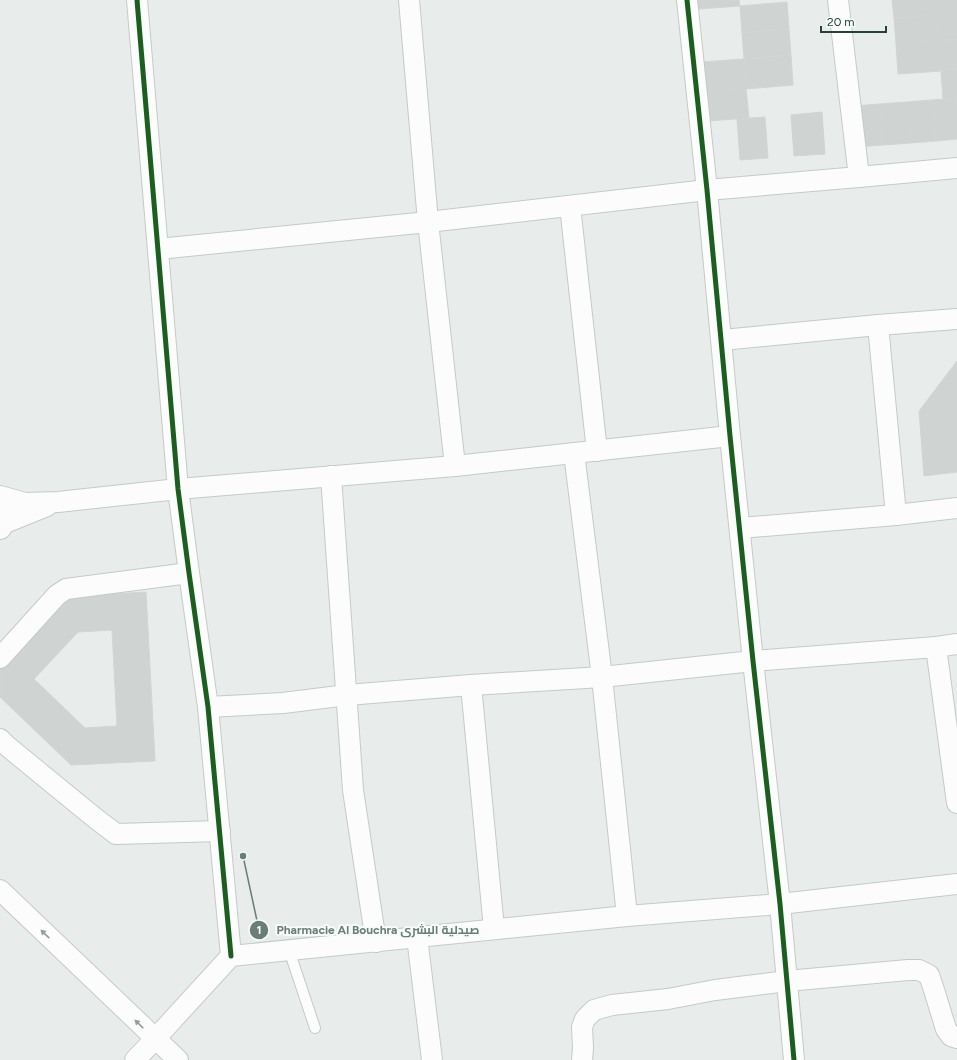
<svg xmlns="http://www.w3.org/2000/svg" width="957" height="1060" font-family="Figtree,Cairo,sans-serif">
<style>
.building{fill:#cfd4d2;stroke:#d1d6d4;fill-rule:evenodd}
.lines{fill:none;stroke-linecap:round;stroke-linejoin:round}
.service-casing{stroke:#c5cac8;stroke-width:12}
.minor-casing{stroke:#c5cac8;stroke-width:22}
.tertiary-casing{stroke:#c5cac8;stroke-width:24}
.service{stroke:#fcfcfc;stroke-width:10}
.minor{stroke:#fcfcfc;stroke-width:20}
.tertiary{stroke:#fcfcfc;stroke-width:22}
.cycleway-casing{stroke:#f7fbf9;stroke-width:8}
.cycleway{stroke:#1b5e20;stroke-width:5}
.oneway{fill:#909f9b}
.leader{fill:none;stroke:#697e78;stroke-width:1.5}
.callout-dot{fill:#697e78;stroke:#f7fbf9;stroke-width:1.5}
.mark-label{font-size:12px;text-anchor:middle;font-weight:bold;fill:#fff}
.callout-label{font-size:12px;text-anchor:middle;font-weight:bold;fill:#697e78;stroke:#f7fbf9;stroke-width:4;stroke-linejoin:round;paint-order:stroke}
</style>
<rect width="100%" height="100%" fill="#e8edeb"/>
<g class="building">
<polygon points="697,0 739,0 740,6 698,9"/>
<polygon points="892,0 935,0 936,15 894,18"/>
<polygon points="935,0 957,0 957,13 936,15"/>
<polygon points="787,2 789,29 742,33 740,6"/>
<polygon points="957,13 957,39 938,41 936,15"/>
<polygon points="936,15 938,41 896,44 894,18"/>
<polygon points="789,29 791,55 744,59 742,33"/>
<polygon points="957,39 957,69 941,71 938,41"/>
<polygon points="938,41 941,71 898,74 896,44"/>
<polygon points="791,55 793,85 746,89 744,59"/>
<polygon points="744,59 746,89 705,92 702,62"/>
<polygon points="957,69 957,98 943,99 941,71"/>
<polygon points="746,89 749,118 707,121 705,92"/>
<polygon points="957,98 957,139 936,141 932,100"/>
<polygon points="932,100 936,141 910,143 907,102"/>
<polygon points="907,102 910,143 883,145 880,104"/>
<polygon points="880,104 883,145 857,147 853,106"/>
<polygon points="822,112 825,154 794,156 791,115"/>
<polygon points="765,117 768,158 740,160 737,119"/>
<polygon points="957,361 957,472 924,476 919,411"/>
<path d="M146,592l9,169 -84,4 -71,-68v-34l62,-66zM112,630l5,96 -32,2 -51,-49 44,-47z"/>
</g>
<g class="lines">
<g class="service-casing">
<polyline id="service" points="289,950 315,1028"/>
</g>
<g class="minor-casing">
<g id="minor">
<polyline points="137,0 178,489 189,573 208,707 231,956"/>
<polyline points="409,0 428,222 455,466"/>
<polyline points="687,0 707,190 730,436 753,661 780,904 794,1060"/>
<polyline points="838,0 859,177"/>
<polyline points="570,206 597,451"/>
<polyline points="158,249 428,222 707,190 859,177 957,168"/>
<polyline points="878,325 896,515"/>
<polyline points="722,340 878,325 957,319"/>
<polyline points="574,453 602,677 627,916"/>
<polyline points="331,476 353,790 376,942"/>
<polyline points="0,496 25,503 58,502 178,489 455,466 730,436"/>
<polyline points="0,525 47,506"/>
<polyline points="740,528 896,515 957,508"/>
<polyline points="936,647 957,803"/>
<polyline points="0,658 57,595 66,589 189,573"/>
<polyline points="471,685 494,929"/>
<polyline points="208,707 283,703 347,695 471,685 602,677 753,661 936,647 957,644"/>
<polyline points="0,739 7,746 95,818 116,834 220,831"/>
<polyline points="0,890 178,1060"/>
<polyline points="417,937 432,1060"/>
<polyline points="135,1060 155,1039 231,956 627,916 780,904 957,884"/>
<polyline points="582,1060 583,1048 582,1027 585,1019 594,1010 612,1005 668,999 715,990 787,981 908,970 919,970 929,975 934,990 946,1029 951,1036 957,1038"/>
</g>
</g>
<g class="tertiary-casing">
<path id="tertiary" d="M0,498c9,10 7,20 0,30"/>
</g>
<use href="#service" class="service"/>
<use href="#minor" class="minor"/>
<use href="#tertiary" class="tertiary"/>
<g class="cycleway-casing">
<g id="cycleway">
<polyline points="137,0 178,489 189,573 208,707 231,956"/>
<polyline points="687,0 707,190 730,436 753,661 780,904 794,1060"/>
</g>
</g>
<use href="#cycleway" class="cycleway"/>
</g>
<defs><path id="oneway-solid" d="M-6-.8H1V-3.2L6.5 0L1 3.2V.8H-6Z"/></defs>
<g class="oneway">
<use href="#oneway-solid" transform="translate(45 934) rotate(-136)"/>
<use href="#oneway-solid" transform="translate(139 1024) rotate(-136)"/>
</g>
<path class="leader" d="M243 856L259 930"/>
<g class="callout-dot">
<circle cx="243" cy="856" r="4"/>
<circle cx="259" cy="930" r="10"/>
</g>
<g class="mark-label">
<text x="259" y="934">1</text>
</g>
<g class="callout-label">
<text x="378" y="934">Pharmacie Al Bouchra صيدلية البشرى</text>
</g>
<path d="M821 26v6h65v-6" fill="none" stroke="#24423a" stroke-width="2"/>
<text x="827" y="26" font-size="12" fill="#24423a" stroke="#f7fbf9" stroke-width="3" paint-order="stroke">20 m</text>
</svg>
